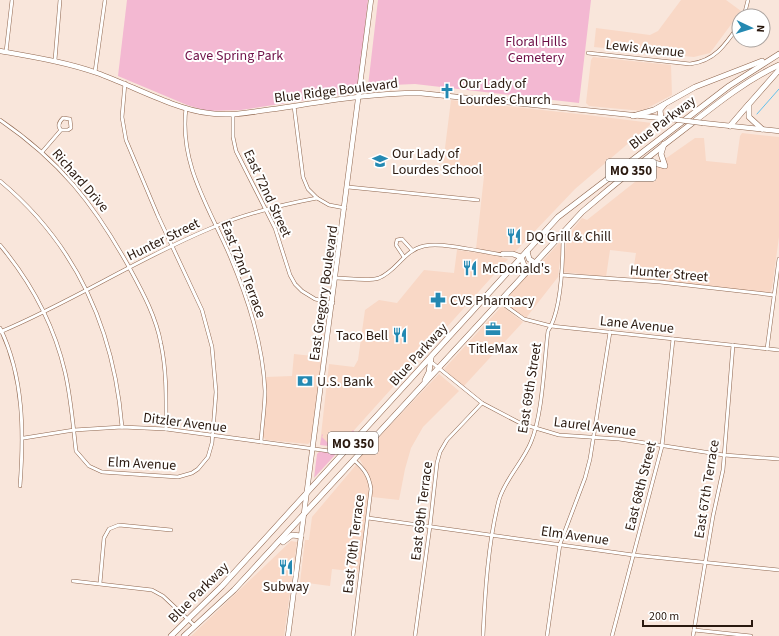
<svg xmlns="http://www.w3.org/2000/svg" width="779" height="636" font-family="'Source Sans 3',sans-serif">
<style>
.built{fill:#f9d8c6}
.green{fill:#f3b8d2}
.lines{fill:none;stroke-linecap:round;stroke-linejoin:round}
.stream{stroke:#64c0eb;stroke-width:1}
.minor-casing{stroke:#8f664e;stroke-width:4}
.secondary-casing{stroke:#8f664e;stroke-width:5.5}
.trunk-casing{stroke:#8f664e;stroke-width:6}
.minor{stroke:#fff;stroke-width:3}
.secondary{stroke:#fff;stroke-width:4.5}
.trunk{stroke:#fff;stroke-width:5}
.secondary-bridge-casing{stroke:#8f664e;stroke-width:5.5;stroke-linecap:butt}
.secondary-bridge{stroke:#fff;stroke-width:4.5}
.labels{text-anchor:middle;stroke-width:4;stroke-linejoin:round;paint-order:stroke}
.shield{fill:#fff;stroke:#6a5e57;stroke-width:1}
.shield-label{font-size:13px;font-weight:bold;fill:#2a190f}
.park-label{font-size:14px;fill:#6e0f47;stroke:#fff}
.street-label{font-size:14px;fill:#2a190f;stroke:#fff}
.poi-label{font-size:14px;fill:#2a190f;stroke:#fff;text-anchor:start}
</style>
<rect width="100%" height="100%" fill="#f9e6db"/>
<g class="built">
<polygon points="681,0 726,0 741,11 710,53 694,57 594,47 596,28 650,35 658,31"/>
<polygon points="593,57 671,65 672,95 642,111 589,106 586,103 591,60"/>
<polygon points="451,100 579,114 652,123 575,189 514,253 511,253 476,249 484,176 442,172"/>
<polygon points="742,133 779,137 779,237 772,288 770,292 766,293 632,278 636,253 610,250 606,277 563,272 567,236 582,218 587,220 655,166 695,138 704,138 706,161 736,164 740,136"/>
<polygon points="559,243 562,245 558,277 526,318 509,307 504,300 526,275 529,276"/>
<polygon points="457,250 494,255 508,259 339,447 320,444 329,364 354,367 358,360 365,310 379,300 397,303 424,270 454,273"/>
<polygon points="503,307 523,322 463,387 444,369 500,308"/>
<polygon points="294,354 322,357 311,441 308,444 266,440 263,437 266,377 292,376"/>
<polygon points="439,374 459,391 423,427 411,448 405,469 399,500 372,497 372,482 359,458"/>
<polygon points="356,465 367,478 369,493 359,572 332,569 330,586 300,582 305,540 309,540 312,517"/>
<polygon points="291,541 297,542 284,636 191,636"/>
</g>
<g class="green">
<polygon points="127,0 368,0 358,87 351,93 241,110 207,111 187,105 118,76"/>
<polygon points="378,0 591,0 579,103 415,84 368,86"/>
<polygon points="353,430 356,434 346,446 339,450 336,448 336,444 340,443"/>
<polygon points="322,434 323,435 322,437 328,443 332,442 335,444 329,446 320,445"/>
<polygon points="320,451 335,453 335,455 314,478 317,454"/>
</g>
<g class="lines">
<polyline class="stream" points="757,114 779,89"/>
<g class="minor-casing">
<g id="minor">
<polyline points="744,16 748,0"/>
<polyline points="6,52 12,0"/>
<path d="M588,53l102,11c25,-3 36,-20 49,-39"/>
<polyline points="55,60 60,0"/>
<polyline points="95,72 105,0"/>
<polyline points="294,106 303,177 308,189 317,198"/>
<path d="M186,108c-7,56 23,99 44,148 18,43 33,88 35,135 0,16 -3,34 -4,51"/>
<polyline points="233,114 233,137 236,151 275,228 290,275 295,284 302,291 315,299 333,303"/>
<path d="M0,120c60,41 94,84 129,147 13,24 27,49 32,77 6,29 5,56 5,85"/>
<path d="M42,152l19,-22h7l3,-2 -1,-9 -7,-1c-4,4 -6,8 -2,12"/>
<path d="M0,181c77,64 114,148 122,246"/>
<polyline points="348,187 478,200"/>
<path d="M0,245c31,37 54,80 65,127 6,26 8,53 11,79l13,15 13,6 76,5 14,-4 6,-4 10,-12 4,-14 4,-51 -4,-45 -10,-37 -44,-94 -32,-76 -4,-23 3,-34"/>
<polyline points="404,257 396,245 397,240 402,239 412,250"/>
<polyline points="561,275 660,282 774,295"/>
<path d="M336,278c13,0 31,4 43,0 18,-7 25,-28 45,-32 20,-4 57,6 79,9"/>
<polyline points="499,301 524,319 551,326 779,350"/>
<path d="M0,328c24,49 24,105 20,158"/>
<path d="M0,332c72,-30 137,-73 209,-103 34,-15 71,-24 108,-31l12,7 16,3"/>
<polyline points="767,349 779,259"/>
<polyline points="430,361 482,403 522,424 559,435 619,439 724,455 779,459"/>
<polyline points="24,438 74,430 122,427 166,429 344,453"/>
<polyline points="368,518 633,555 779,570"/>
<polyline points="73,581 152,590 163,596 195,626"/>
<polyline points="100,583 104,538 109,529 119,525 171,530"/>
<polyline points="694,630 751,636"/>
<path d="M353,636l18,-147c-2,-14 -7,-20 -17,-29"/>
<polyline points="415,636 430,526 437,463 440,452 447,440 482,403"/>
<path d="M483,636c2,-43 5,-94 16,-136 6,-21 24,-38 32,-58 12,-29 13,-80 17,-111 14,-21 15,-73 15,-98"/>
<polyline points="547,636 560,544 585,478 590,459 610,332"/>
<polyline points="612,636 662,446 673,339"/>
<polyline points="693,636 713,516 723,470 733,345"/>
</g>
</g>
<g class="secondary-casing">
<g id="secondary">
<path d="M0,51c33,6 66,11 97,22 34,12 77,36 111,40 24,4 49,-2 73,-5 46,-7 91,-15 138,-15l252,26"/>
<polyline points="703,123 779,131"/>
<polyline points="288,636 371,0"/>
</g>
</g>
<g class="trunk-casing">
<g id="trunk">
<polyline points="633,116 654,110 695,87 762,61"/>
<polyline points="661,118 660,110 664,105"/>
<polyline points="730,126 748,105"/>
<polyline points="762,129 749,117 749,104 779,70"/>
<polyline points="639,164 651,162 665,166 661,154 664,144"/>
<polyline points="527,251 529,259 535,263"/>
<polyline points="503,254 513,254 521,257 525,268 523,273"/>
<polyline points="425,380 429,372 431,358"/>
<polyline points="283,542 292,535 301,536"/>
<polyline points="171,636 222,586 558,217 729,86 779,54"/>
<path d="M184,636l50,-46 348,-378c36,-31 72,-60 109,-88 28,-22 56,-44 88,-59"/>
</g>
</g>
<use href="#minor" class="minor"/>
<use href="#secondary" class="secondary"/>
<use href="#trunk" class="trunk"/>
<g class="secondary-bridge-casing">
<polyline id="secondary-bridge" points="671,119 703,123"/>
</g>
<use href="#secondary-bridge" class="secondary-bridge"/>
</g>
<defs>
<g id="church-bare" transform="scale(1.2)"><path d="M-1.2-6h2.4v3.5h3.3v2.4h-3.3V6h-2.4V-.1h-3.3v-2.4h3.3Z" fill="#2489b2" stroke="#fff" stroke-width="2.5" paint-order="stroke"/></g>
<g id="school-bare" transform="scale(1.2)"><path d="M0-5L7-2L0 1L-7-2ZM-4 1L0 2.5L4 1V4Q0 6-4 4Z" fill="#2489b2" stroke="#fff" stroke-width="2.5" paint-order="stroke"/></g>
<g id="restaurant-bare" transform="scale(1.2)"><path d="M-5-6h1v4h1v-4h1v4h1v-4h1v5L-1.5 .5V6h-2V.5L-5-1ZM5-6V6H3V1.5H1.5Q1.5-4 5-6Z" fill="#2489b2" stroke="#fff" stroke-width="2.5" paint-order="stroke"/></g>
<g id="pharmacy-bare" transform="scale(1.2)"><path d="M-2-6h4v4h4v4h-4v4h-4v-4h-4v-4h4Z" fill="#2489b2" stroke="#fff" stroke-width="2.5" paint-order="stroke"/></g>
<g id="office-bare" transform="scale(1.2)"><path d="M-6-3h4V-5.5h4V-3h4V5H-6ZM-1-4.5V-3h2v-1.5ZM-6 0V1H6V0Z" fill="#2489b2" stroke="#fff" stroke-width="2.5" paint-order="stroke"/></g>
<g id="bank-bare" transform="scale(1.2)"><path d="M-6-4H6V4H-6ZM0-2.3a2.3 2.3 0 1 0 0 4.6a2.3 2.3 0 1 0 0-4.6Z" fill="#2489b2" stroke="#fff" stroke-width="2.5" paint-order="stroke"/></g>
</defs>
<g fill-rule="evenodd">
<use href="#church-bare" x="447" y="91"/>
<use href="#school-bare" x="380" y="161"/>
<use href="#restaurant-bare" x="514" y="236"/>
<use href="#restaurant-bare" x="470" y="268"/>
<use href="#pharmacy-bare" x="438" y="300"/>
<use href="#office-bare" x="493" y="329"/>
<use href="#restaurant-bare" x="400" y="335"/>
<use href="#bank-bare" x="305" y="381"/>
<use href="#restaurant-bare" x="286" y="567"/>
</g>
<g class="labels">
<g class="shield">
<rect x="606" y="159" width="50" height="22" rx="3"/>
<rect x="328" y="432" width="50" height="22" rx="3"/>
</g>
<g class="shield-label">
<text x="631" y="175">MO 350</text>
<text x="353" y="448">MO 350</text>
</g>
<g class="park-label">
<text x="536" y="46">Floral Hills<tspan x="536" dy="16">Cemetery</tspan></text>
<text x="234" y="60">Cave Spring Park</text>
</g>
<g class="street-label">
<text transform="translate(645 48) rotate(6)" y="5">Lewis Avenue</text>
<text transform="translate(336 90) rotate(-7)" y="5">Blue Ridge Boulevard</text>
<text transform="translate(662 122) rotate(-37)" y="5">Blue Parkway</text>
<text transform="translate(81 180) rotate(49)" y="5">Richard Drive</text>
<text transform="translate(268 193) rotate(65)" y="5">East 72nd Street</text>
<text transform="translate(163 239) rotate(-26)" y="5">Hunter Street</text>
<text transform="translate(244 269) rotate(69)" y="5">East 72nd Terrace</text>
<text transform="translate(669 273) rotate(5)" y="5">Hunter Street</text>
<text transform="translate(323 293) rotate(-82)" y="5">East Gregory Boulevard</text>
<text transform="translate(637 324) rotate(6)" y="5">Lane Avenue</text>
<text transform="translate(418 354) rotate(-48)" y="5">Blue Parkway</text>
<text transform="translate(529 388) rotate(-81)" y="5">East 69th Street</text>
<text transform="translate(185 422) rotate(7)" y="5">Ditzler Avenue</text>
<text transform="translate(595 426) rotate(7)" y="5">Laurel Avenue</text>
<text transform="translate(142 463) rotate(3)" y="5">Elm Avenue</text>
<text transform="translate(640 486) rotate(-76)" y="5">East 68th Street</text>
<text transform="translate(706 489) rotate(-81)" y="5">East 67th Terrace</text>
<text transform="translate(421 511) rotate(-83)" y="5">East 69th Terrace</text>
<text transform="translate(575 535) rotate(8)" y="5">Elm Avenue</text>
<text transform="translate(353 544) rotate(-83)" y="5">East 70th Terrace</text>
<text transform="translate(198 592) rotate(-45)" y="5">Blue Parkway</text>
</g>
<g class="poi-label">
<text x="459" y="88">Our Lady of<tspan x="459" dy="16">Lourdes Church</tspan></text>
<text x="392" y="158">Our Lady of<tspan x="392" dy="16">Lourdes School</tspan></text>
<text x="526" y="241">DQ Grill &amp; Chill</text>
<text x="482" y="273">McDonald's</text>
<text x="450" y="305">CVS Pharmacy</text>
<text x="388" y="340" text-anchor="end">Taco Bell</text>
<text x="493" y="353" text-anchor="middle">TitleMax</text>
<text x="317" y="386">U.S. Bank</text>
<text x="286" y="591" text-anchor="middle">Subway</text>
</g>
</g>
<g transform="translate(751 28) rotate(94)"><circle r="19" fill="#ffffff" stroke="#aaa39f"/>
<path d="M0-3L7 15L0 10L-7 15Z" fill="#2489b2"/>
<text y="-6" font-size="11" font-weight="bold" text-anchor="middle" fill="#2a190f">N</text>
</g>
<path d="M643 620v6h109v-6" fill="none" stroke="#2a190f" stroke-width="2"/>
<text x="649" y="620" font-size="12" fill="#2a190f" stroke="#ffffff" stroke-width="3" paint-order="stroke">200 m</text>
</svg>
